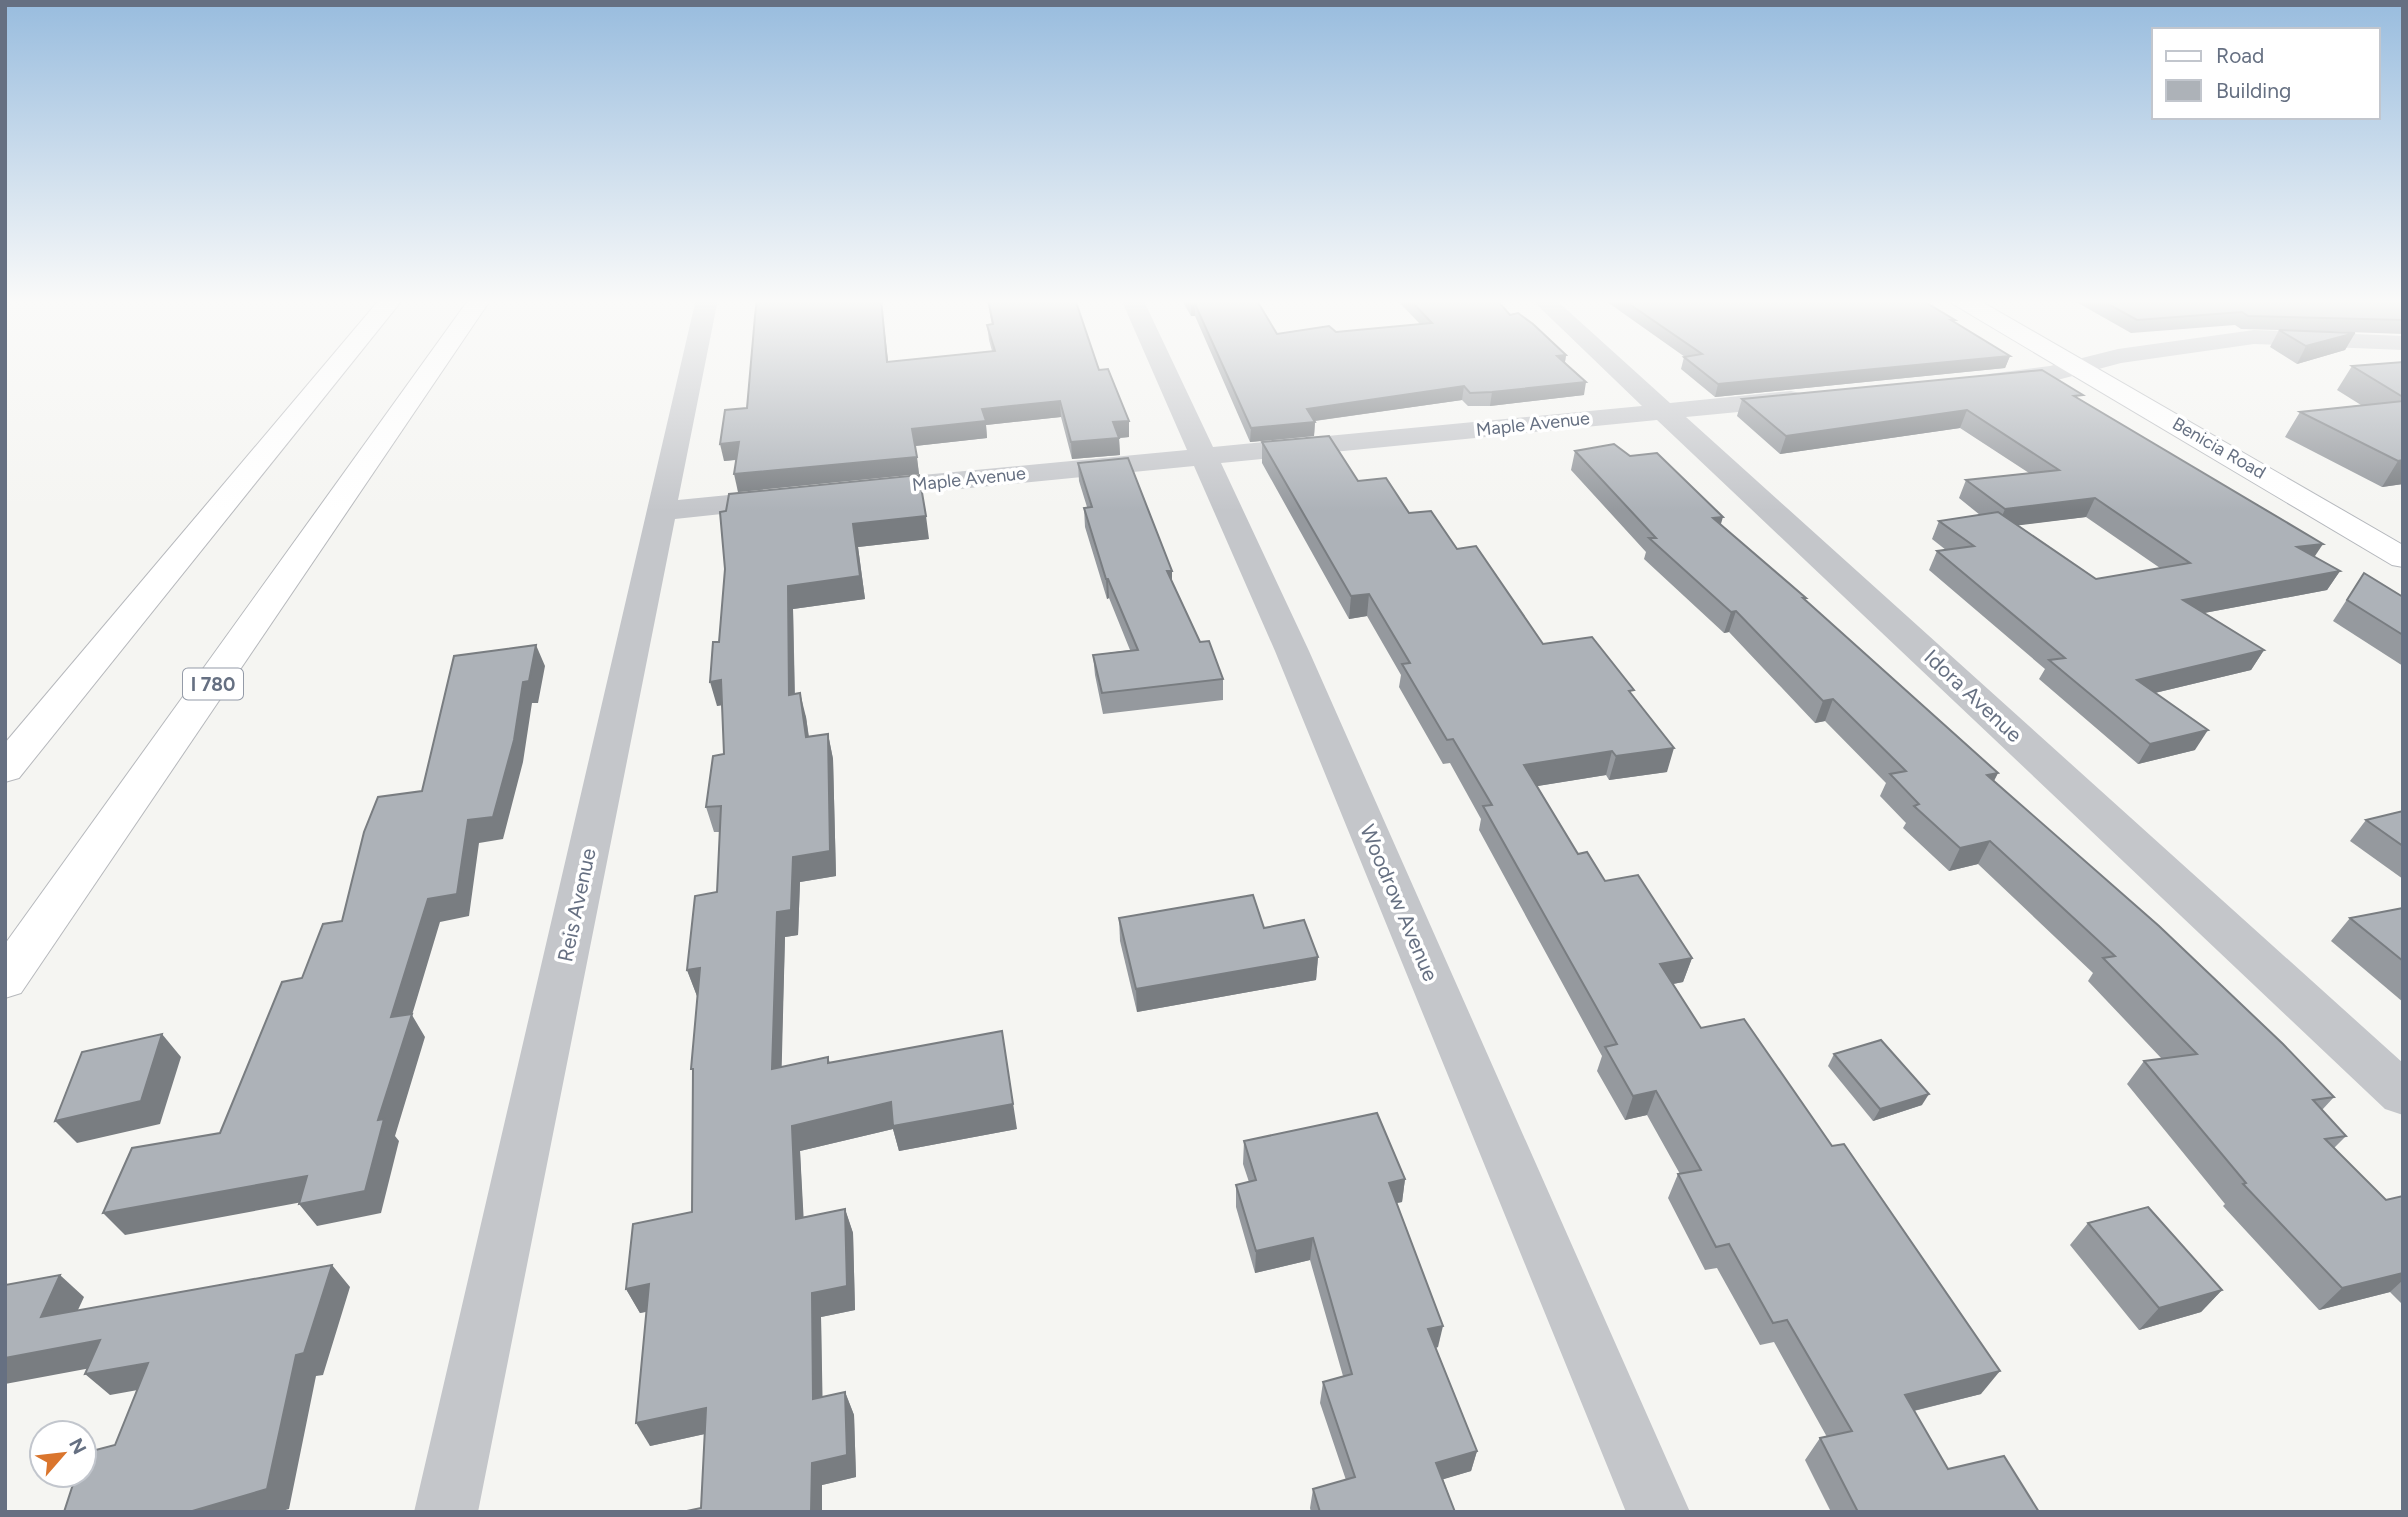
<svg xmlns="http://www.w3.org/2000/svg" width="2408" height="1517" font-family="Figtree,sans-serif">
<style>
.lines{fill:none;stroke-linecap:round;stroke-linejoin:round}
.major-casing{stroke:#b4b7bc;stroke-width:2}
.highway-casing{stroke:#b6b8bc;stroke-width:2}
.minor{fill:#c4c6ca;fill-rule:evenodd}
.major{fill:#fff;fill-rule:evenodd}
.highway{fill:#fff;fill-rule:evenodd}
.wall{fill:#95999e;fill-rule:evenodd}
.shaded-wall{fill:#797d81}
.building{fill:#adb2b8;stroke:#797d81;stroke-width:2}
.labels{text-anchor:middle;stroke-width:7;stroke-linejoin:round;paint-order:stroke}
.far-street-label{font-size:18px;fill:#667082;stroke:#fff}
.shield{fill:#fff;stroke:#949ba8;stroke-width:2}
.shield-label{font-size:19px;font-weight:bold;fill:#667082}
.street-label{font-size:21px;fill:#667082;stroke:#fff}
</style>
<rect width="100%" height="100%" fill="#f5f5f2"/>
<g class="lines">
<g class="major-casing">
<polygon id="major" points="1950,299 1977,299 2403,545 2403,567 2392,565 1953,304"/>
</g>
<g class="highway-casing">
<g id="highway">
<polygon points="380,299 403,299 19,778 5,782 5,743"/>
<polygon points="469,299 491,299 21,993 5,998 5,944"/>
</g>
</g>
<g class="minor">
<polygon points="696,299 718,299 678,500 778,490 788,493 793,499 788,505 778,508 675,519 478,1512 414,1512"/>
<polygon points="1121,299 1143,299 1213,447 1642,406 1531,299 1555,299 1670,403 1791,391 1800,393 1804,399 1800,405 1791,407 1686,417 2403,1063 2403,1115 2385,1109 1657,420 1221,463 1309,651 1690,1512 1626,1512 1275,651 1194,466 869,498 859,495 854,489 859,483 869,480 1187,450"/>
<polygon points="2254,330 2403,336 2403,350 2254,344 2121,363 2050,382 1998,387 1989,384 1985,379 1989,374 2050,366 2118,349"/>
</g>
<use href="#major" class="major"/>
<use href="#highway" class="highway"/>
</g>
<g class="wall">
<polygon points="987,299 1075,299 1099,370 1129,421 1129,437 1119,438 1120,455 1072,459 1061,417 986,425 987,438 915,446 919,474 738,492 736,460 724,461 747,408 888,362 992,351 989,340 987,325 992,324"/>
<polygon points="1181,299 1256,299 1277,334 1336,332 1420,324 1396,299 1496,299 1510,315 1566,355 1565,362 1584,395 1490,406 1468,406 1462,400 1315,421 1314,436 1250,442 1195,316 1191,316"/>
<polygon points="1603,299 1920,299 1955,320 1954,322 2010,356 2005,368 1715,397 1681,369 1684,357 1685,357"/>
<polygon points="2071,299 2403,299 2403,334 2322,331 2355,333 2345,350 2297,364 2270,347 2279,330 2241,329 2235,325 2131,333"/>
<polygon points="2403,362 2403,484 2382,487 2285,437 2300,412 2361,405 2337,390 2352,366"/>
<path d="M1742,399l339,1 233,157 26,14 -13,19 -123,23 60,37 -13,20 -96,23 40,57 -57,14 -99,-85 6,-10 -116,-99 8,-19 9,-1 -14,-11 7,-18 41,-6 -21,-17 7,-18 63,-7 -69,-45 -180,26 -43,-38zM2086,517l74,51 -64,11 -79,-54z"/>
<polygon points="1262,442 1358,481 1409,513 1457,549 1543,644 1633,696 1667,772 1609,780 1606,775 1537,786 1578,854 1605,881 1692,958 1683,982 1673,984 1701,1028 1981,1394 1914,1411 1948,1469 2039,1512 1831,1512 1805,1460 1820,1438 1827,1437 1774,1342 1760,1345 1717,1268 1705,1270 1668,1198 1678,1174 1680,1174 1647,1115 1625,1120 1597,1071 1602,1056 1479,830 1481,819 1450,763 1443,764 1399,687 1401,675 1367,616 1349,619 1262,463"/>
<polygon points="1575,451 1720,525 1998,773 1994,781 2334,1097 2322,1110 2346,1136 2334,1148 2386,1200 2403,1196 2403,1305 2390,1292 2319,1310 2223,1206 2225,1204 2127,1084 2144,1061 2162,1059 2088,981 2093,973 1978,864 1949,871 1903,828 1906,823 1880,796 1886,783 1825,721 1815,723 1729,632 1724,633 1644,559 1646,552 1571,470"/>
<polygon points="1078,463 1172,571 1172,583 1200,642 1223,679 1223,700 1103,714 1095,675 1093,655 1130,650 1109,598 1107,599 1085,527 1084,508 1087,507 1079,481"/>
<polygon points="720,512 929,539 858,547 865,599 793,609 795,694 806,717 809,737 828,734 833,759 836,876 800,882 798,935 785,937 781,1067 828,1057 830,1063 1017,1129 899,1151 893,1129 800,1151 803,1217 845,1209 853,1233 855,1310 821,1317 822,1397 845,1392 854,1415 856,1477 822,1485 822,1512 682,1512 701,1508 705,1434 650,1446 646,1312 640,1313 626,1289 692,1212 697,996 687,970 717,892 720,832 714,832 706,807 724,754 722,705 717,706 719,642 725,569"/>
<polygon points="2364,573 2403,597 2403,666 2333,621"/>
<polygon points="2403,811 2403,879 2350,841 2366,820"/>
<polygon points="2403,908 2403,1002 2331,941 2350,918"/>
<polygon points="1119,918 1264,928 1318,957 1316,980 1137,1012 1120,941"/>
<polygon points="1834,1054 1922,1105 1873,1121 1828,1066"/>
<polygon points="1244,1141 1405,1179 1402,1202 1397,1203 1438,1347 1436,1348 1477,1451 1471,1471 1443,1479 1455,1512 1311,1512 1310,1508 1313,1489 1346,1480 1320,1403 1323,1382 1343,1376 1310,1260 1255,1273 1236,1207 1236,1185 1249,1182 1243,1164"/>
<polygon points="2088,1223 2222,1290 2201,1312 2139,1330 2070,1245"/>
</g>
<g class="shaded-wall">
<polygon points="881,299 890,378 887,362"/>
<rect x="1191" y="304" width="4" height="12"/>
<polygon points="2355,333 2345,350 2297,364 2306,346"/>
<polygon points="1566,355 1564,368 1557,356"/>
<polygon points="2010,356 2005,368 1715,397 1718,384"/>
<polygon points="1586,382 1584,395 1490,406 1492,392"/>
<polygon points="1464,386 1462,400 1306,422 1307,409"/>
<polygon points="1060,401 1061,417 986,425 987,438 915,446 912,429 982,409"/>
<polygon points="1967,410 1960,428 1780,454 1786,436"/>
<polygon points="1129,421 1129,437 1119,438 1120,455 1072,459 1071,442 1113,422"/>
<polygon points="1315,422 1314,436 1250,442 1251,428"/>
<polygon points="739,442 743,459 724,461 720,444"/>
<polygon points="917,457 919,474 738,492 734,474"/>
<polygon points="2403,460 2403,484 2382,487 2398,461"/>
<polygon points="2095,498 2086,517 1997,528 2005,509"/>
<polygon points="926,516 929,539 858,547 865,599 793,609 795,719 789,695 788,586 853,524"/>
<polygon points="1723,517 1717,537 1713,518"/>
<polygon points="2323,544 2311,562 2297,547"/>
<polygon points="1167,571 1172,571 1172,590"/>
<polygon points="2340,571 2327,590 2172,619 2183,600"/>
<polygon points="1106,579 1108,579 1109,598 1107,599"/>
<polygon points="1369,594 1367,616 1349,619 1351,596"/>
<polygon points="1736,611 1729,632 1724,633 1731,612"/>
<polygon points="536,645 545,666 538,703 532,703 523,762 503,839 479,843 469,916 440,922 412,1015 425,1037 395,1136 399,1141 381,1213 317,1226 299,1204 378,1120 391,1017 428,899 468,820 523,682"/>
<polygon points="2264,650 2251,670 2125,700 2137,680"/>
<polygon points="721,680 728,704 717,706 710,682"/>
<polygon points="800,693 806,717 812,762 806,737"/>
<polygon points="1833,699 1825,721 1815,723 1823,701"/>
<polygon points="2208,730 2195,750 2138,764 2150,744"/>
<polygon points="828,734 833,759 836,876 800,882 798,935 785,937 781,1094 772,1069 777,912"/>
<polygon points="1674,748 1667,772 1609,780 1616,756"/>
<polygon points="1612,751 1606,775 1520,789 1524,765"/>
<polygon points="1998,773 1986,795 1987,775"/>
<polygon points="1990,841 1978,864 1949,871 1960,848"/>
<polygon points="1318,957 1316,980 1137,1012 1136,989"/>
<polygon points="1692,958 1683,982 1652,988 1660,964"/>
<polygon points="700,968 697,996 687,970"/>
<polygon points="1002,1031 1017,1129 899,1151 893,1129 800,1151 805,1243 796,1219 792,1126"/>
<polygon points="162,1034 181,1057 160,1124 77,1143 55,1121"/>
<polygon points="1656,1091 1647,1115 1625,1120 1633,1096"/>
<polygon points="1929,1094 1922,1105 1873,1121 1880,1109"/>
<polygon points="307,1176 324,1198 125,1235 103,1213"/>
<polygon points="1405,1179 1402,1202 1385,1205 1389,1183"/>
<polygon points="845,1209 853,1233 855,1310 821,1317 823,1422 813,1399 812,1293"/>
<polygon points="1313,1238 1310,1260 1255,1273 1256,1251"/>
<polygon points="332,1265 350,1287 323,1375 316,1376 289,1509 279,1512 189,1512 296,1355"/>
<polygon points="2403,1273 2403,1280 2390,1292 2319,1310 2342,1288"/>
<polygon points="60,1275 84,1297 65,1338 41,1317"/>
<polygon points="649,1284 662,1308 640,1313 626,1289"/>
<polygon points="2222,1290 2201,1312 2139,1330 2159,1308"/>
<polygon points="1443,1326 1438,1347 1424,1350 1428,1329"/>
<polygon points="100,1340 123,1362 5,1384 5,1358"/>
<polygon points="148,1363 171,1384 110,1395 85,1374"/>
<polygon points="2000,1371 1981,1394 1888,1417 1905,1395"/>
<polygon points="845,1392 854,1415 856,1477 822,1485 822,1512 811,1512 812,1463"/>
<polygon points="706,1408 718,1431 650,1446 636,1423"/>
<polygon points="1477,1451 1471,1471 1431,1483 1436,1463"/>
</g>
<g class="building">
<polygon points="757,299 881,299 887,362 995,351 987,325 993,324 988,299 1075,299 1099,370 1108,369 1129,421 1113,422 1119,438 1071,442 1060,401 982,409 986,421 912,429 917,457 734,474 739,442 720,444 725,410 747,408 755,316"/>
<polygon points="1188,299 1256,299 1277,334 1329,326 1336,332 1432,323 1409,299 1496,299 1510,315 1518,313 1533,324 1566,355 1557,356 1586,382 1492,392 1470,393 1464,386 1307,409 1315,422 1251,428 1195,304 1191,304"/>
<polygon points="1622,299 1920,299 1955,320 1951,320 2010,356 1718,384 1684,357 1702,354"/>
<polygon points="2099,299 2403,299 2403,320 2248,316 2242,312 2137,320"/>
<polygon points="2279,330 2355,333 2306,346"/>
<polygon points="2403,362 2403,397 2352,366"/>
<polygon points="2042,370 2083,395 2074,396 2323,544 2297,547 2340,571 2183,600 2264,650 2137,680 2208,730 2150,744 2049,660 2065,658 1937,551 1974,546 1939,521 1998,512 2096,579 2190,563 2095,498 2005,509 1966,480 2059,470 1967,410 1786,436 1742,399"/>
<polygon points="2403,401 2403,460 2398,461 2300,412"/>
<polygon points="1329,436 1358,481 1386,478 1409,513 1431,511 1457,549 1476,546 1543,644 1592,637 1634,690 1629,691 1674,748 1616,756 1612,751 1524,765 1578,854 1587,852 1605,881 1638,875 1692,958 1660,964 1701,1028 1744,1019 1832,1146 1844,1144 2000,1371 1905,1395 1948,1469 2004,1456 2039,1512 1858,1512 1820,1438 1852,1431 1787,1320 1773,1323 1729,1244 1716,1247 1678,1174 1701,1170 1656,1091 1633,1096 1605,1047 1617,1044 1483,806 1492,805 1453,739 1447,740 1402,664 1410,663 1369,594 1351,596 1262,442"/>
<polygon points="1614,444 1630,456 1657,453 1723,517 1713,518 1806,598 1803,598 1998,773 1987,775 2159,926 2283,1044 2334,1097 2313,1100 2346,1136 2325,1139 2386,1200 2403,1196 2403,1273 2342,1288 2243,1184 2246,1183 2144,1061 2197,1054 2103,958 2115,956 1990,841 1960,848 1914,806 1919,804 1890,774 1906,771 1833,699 1823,701 1736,611 1731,612 1649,538 1656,538 1575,451"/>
<polygon points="1128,458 1172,571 1167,571 1200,642 1209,641 1223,679 1102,693 1093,655 1138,650 1108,579 1106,579 1084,508 1092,507 1078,463"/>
<polygon points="919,475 926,516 853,524 860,576 788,586 789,695 800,693 806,737 828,734 830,851 793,857 791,910 777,912 772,1069 828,1057 828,1063 1002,1031 1013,1104 893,1126 891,1102 792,1126 796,1219 845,1209 847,1286 812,1293 813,1399 845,1392 847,1455 812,1463 811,1512 682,1512 701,1508 706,1408 636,1423 649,1284 626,1289 633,1224 692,1212 693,1069 691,1069 700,968 687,970 695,896 717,892 721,806 706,807 713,756 724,754 721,680 710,682 713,642 719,642 725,569 720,512 726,511 729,494"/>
<polygon points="2364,573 2403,597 2403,635 2347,600"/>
<polygon points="536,645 529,681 523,682 514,740 493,817 468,820 457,894 428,899 391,1017 412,1014 378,1120 384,1119 365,1191 299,1204 307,1176 103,1213 132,1148 220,1133 282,982 302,978 323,924 342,921 364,832 378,797 422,791 454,656"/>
<polygon points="2403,811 2403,846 2366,820"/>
<polygon points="1253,895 1264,928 1304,920 1318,957 1136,989 1119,918"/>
<polygon points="2403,908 2403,961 2350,918"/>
<polygon points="162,1034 141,1101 55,1121 82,1052"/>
<polygon points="1881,1040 1929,1094 1880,1109 1834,1054"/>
<polygon points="1377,1113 1405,1179 1389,1183 1443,1326 1428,1329 1477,1451 1436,1463 1455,1512 1320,1512 1313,1489 1355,1477 1323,1382 1352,1374 1313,1238 1256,1251 1236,1185 1256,1180 1244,1141"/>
<polygon points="2148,1207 2222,1290 2159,1308 2088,1223"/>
<polygon points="332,1265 304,1353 296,1355 267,1489 189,1512 64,1512 76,1475 84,1475 84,1453 115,1445 148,1363 85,1374 100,1340 5,1358 5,1285 60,1275 41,1317"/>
</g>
<linearGradient id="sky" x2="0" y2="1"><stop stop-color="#98bcde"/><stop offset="0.59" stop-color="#fafaf9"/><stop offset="1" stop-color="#fafaf9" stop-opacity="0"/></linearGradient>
<rect width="2408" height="511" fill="url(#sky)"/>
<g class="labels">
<g class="far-street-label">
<text transform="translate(1533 424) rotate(-6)" y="6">Maple Avenue</text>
<text transform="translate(2219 448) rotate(30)" y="6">Benicia Road</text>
<text transform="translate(969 479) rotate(-6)" y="6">Maple Avenue</text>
</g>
<rect class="shield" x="183" y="668.5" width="60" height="31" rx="5"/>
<g class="shield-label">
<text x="213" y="691">I 780</text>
</g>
<g class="street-label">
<text transform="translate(1973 696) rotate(43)" y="7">Idora Avenue</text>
<text transform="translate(1399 903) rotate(67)" y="7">Woodrow Avenue</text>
<text transform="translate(577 905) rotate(-78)" y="7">Reis Avenue</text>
</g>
</g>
<rect width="2408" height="1517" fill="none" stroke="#667082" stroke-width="14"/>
<rect x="2152" y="28" width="228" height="91" fill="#ffffff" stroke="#c2c6cd" stroke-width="2"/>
<rect x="2166" y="51" width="35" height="10" fill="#ffffff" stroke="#c2c6cd" stroke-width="2"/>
<text x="2216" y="63" font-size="21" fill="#667082">Road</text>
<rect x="2166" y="80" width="35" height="21" fill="#adb2b8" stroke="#c2c6cd" stroke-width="2"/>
<text x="2216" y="98" font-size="21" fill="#667082">Building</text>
<g transform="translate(63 1454) rotate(62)"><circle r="33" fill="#ffffff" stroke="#c2c6cd" stroke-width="2"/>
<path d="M0-5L12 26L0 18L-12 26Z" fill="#da752d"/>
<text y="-10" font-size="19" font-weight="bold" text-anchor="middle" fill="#667082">N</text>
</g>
</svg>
